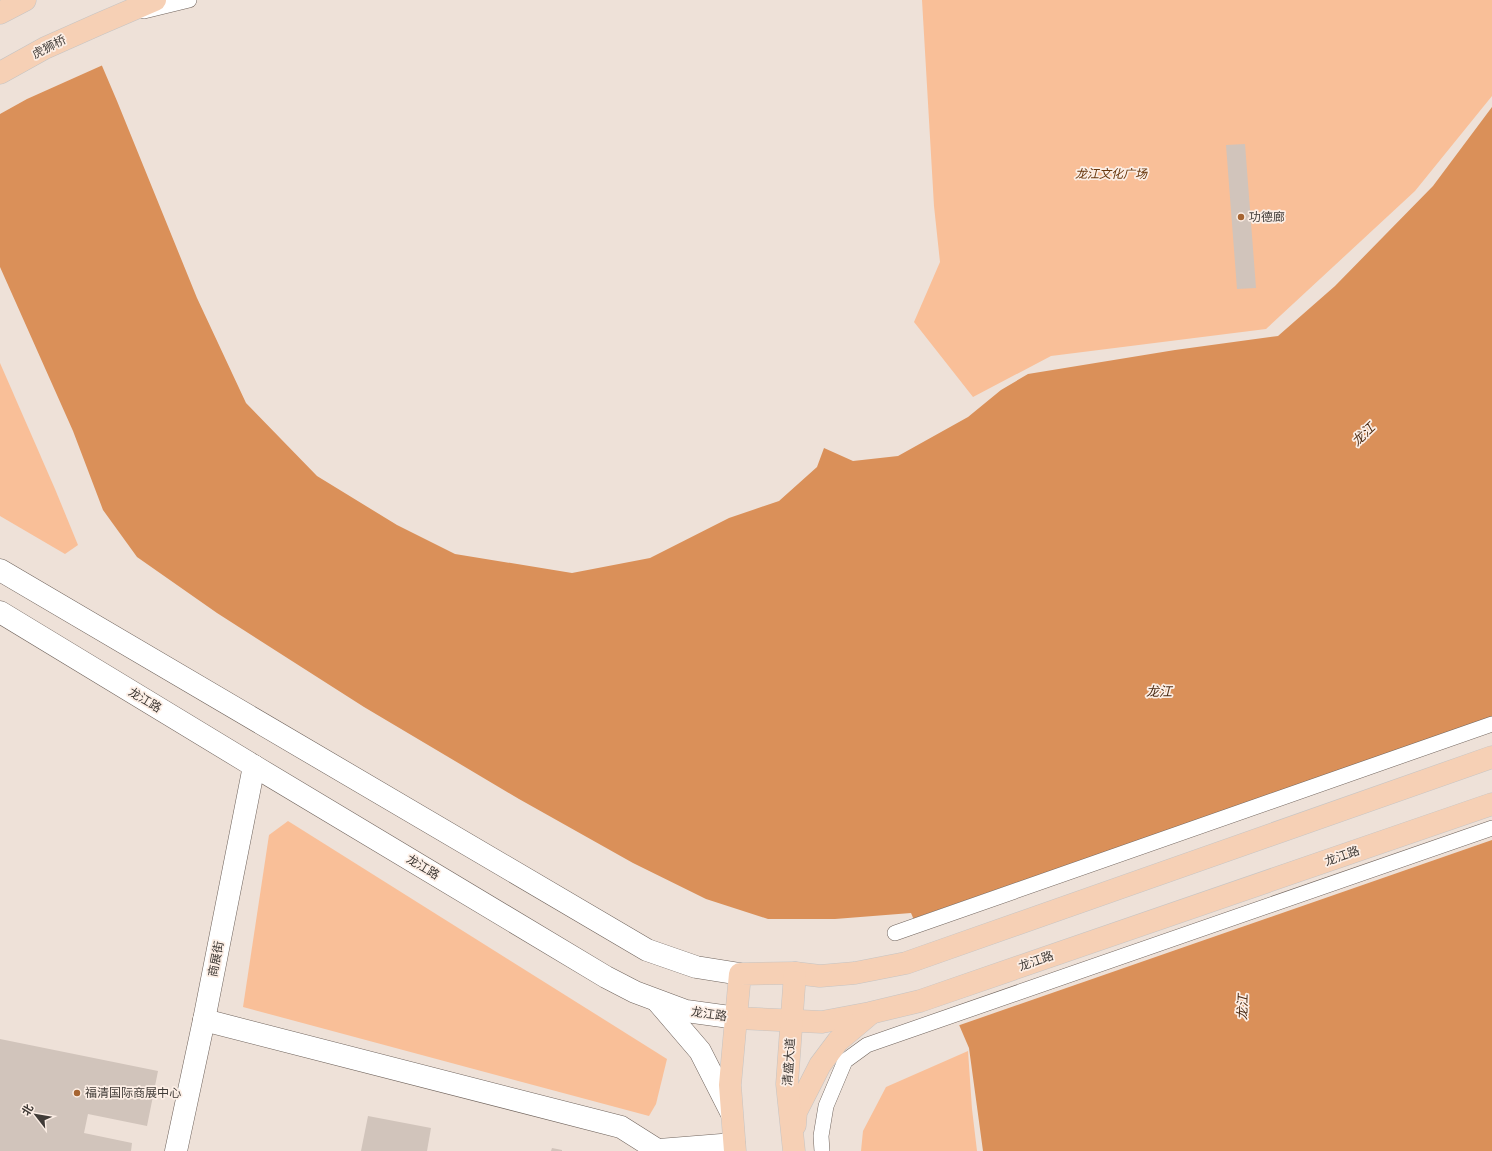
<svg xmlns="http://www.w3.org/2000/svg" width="1492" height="1151" font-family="Georgia,'Noto Sans SC',serif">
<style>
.green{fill:#f9bf98}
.water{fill:#da9059}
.pier{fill:#eee1d8}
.building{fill:#d1c4bb}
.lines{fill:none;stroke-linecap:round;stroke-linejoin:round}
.lane-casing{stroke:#70645d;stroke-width:16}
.street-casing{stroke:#70645d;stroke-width:23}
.secondary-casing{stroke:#70645d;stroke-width:23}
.primary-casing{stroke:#c6c4c3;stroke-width:23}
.lane{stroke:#fff;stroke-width:15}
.street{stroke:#fff;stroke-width:22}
.secondary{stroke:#fff;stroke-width:22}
.primary{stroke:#f6d0b5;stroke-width:22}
.poi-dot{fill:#a66431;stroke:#fceee5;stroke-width:1.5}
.labels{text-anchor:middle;stroke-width:3.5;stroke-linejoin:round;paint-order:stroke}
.street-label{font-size:12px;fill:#403b37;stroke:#fceee5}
.park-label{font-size:12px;font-style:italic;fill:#68370d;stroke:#fceee5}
.poi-label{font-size:12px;fill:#403b37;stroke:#fceee5;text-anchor:start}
.water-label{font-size:13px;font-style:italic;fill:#4a2b14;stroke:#fceee5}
</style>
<rect width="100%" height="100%" fill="#eee1d8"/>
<g class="green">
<polygon points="922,0 1492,0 1492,96 1415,191 1266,329 1051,356 973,397 914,322 940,262 934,206"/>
<polygon points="0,363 55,489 78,545 65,554 0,516"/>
<polygon points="288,821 667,1059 656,1104 649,1116 243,1007 269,835"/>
<polygon points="968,1051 972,1109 977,1151 861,1151 863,1131 886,1087"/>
</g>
<polygon class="water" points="0,0 74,0 117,101 197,298 246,403 317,476 397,525 455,554 572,573 650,558 729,518 779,501 817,467 824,448 853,461 898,456 968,417 1001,390 1028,374 1175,350 1278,336 1335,286 1433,186 1492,107 1492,1151 983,1151 969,1048 911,913 835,919 768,919 706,899 633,863 519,799 364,707 217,613 137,557 103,510 73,431 0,267"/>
<g class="pier">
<polygon points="0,0 76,0 103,65 27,99 0,114"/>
<polygon points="1492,717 1492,840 957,1026 912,919"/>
</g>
<g class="building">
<polygon points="1245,144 1256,288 1237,289 1226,145"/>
<polygon points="0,1039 158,1071 147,1126 88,1114 84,1133 132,1143 131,1151 0,1151"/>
<polygon points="368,1116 431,1128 427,1151 361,1151"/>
<polygon points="552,1148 562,1150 562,1151 551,1151"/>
</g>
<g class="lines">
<g class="lane-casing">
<g id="lane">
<polyline points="144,11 189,0"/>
<polyline points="895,933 1492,724"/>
<polyline points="822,1151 821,1136 826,1106 845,1061 867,1045 1492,828"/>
</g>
</g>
<g class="street-casing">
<g id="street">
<polyline points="204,1020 621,1127 659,1151"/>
<polyline points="659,1150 734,1144"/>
<polyline points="176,1151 204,1020 254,766"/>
</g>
</g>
<g class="secondary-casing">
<g id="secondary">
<polyline points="0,570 647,950 696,967 740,974"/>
<polyline points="0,612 254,766 606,977 635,992 686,1011 737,1018"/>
<polyline points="658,1002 700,1051 731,1112"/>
</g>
</g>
<g class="primary-casing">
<g id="primary">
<polyline points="0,13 25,0"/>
<polyline points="0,73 45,48 99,24 155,0"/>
<polyline points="737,1018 822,1022 870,1013 920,1001 1492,804"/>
<polyline points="795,1125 796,1112 820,1065 838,1041 870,1014"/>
<polyline points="735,1151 730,1085 740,974 795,973 820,976 855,973 906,963 1492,757"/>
<polyline points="794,1151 787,1084 795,973"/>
</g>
</g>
<use href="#lane" class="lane"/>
<use href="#street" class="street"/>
<use href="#secondary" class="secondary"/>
<use href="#primary" class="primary"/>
</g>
<g class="poi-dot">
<circle cx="1241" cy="217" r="4"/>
<circle cx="77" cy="1093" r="4"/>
</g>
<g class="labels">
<g class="street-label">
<text transform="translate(49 47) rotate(-27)" y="4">虎狮桥</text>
<text transform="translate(145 700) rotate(31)" y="4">龙江路</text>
<text transform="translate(1342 856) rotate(-19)" y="4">龙江路</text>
<text transform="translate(423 867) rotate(31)" y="4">龙江路</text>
<text transform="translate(216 959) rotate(-79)" y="4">商展街</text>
<text transform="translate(1036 961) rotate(-19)" y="4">龙江路</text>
<text transform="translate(709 1014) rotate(8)" y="4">龙江路</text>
<text transform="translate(789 1062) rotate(-86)" y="4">清盛大道</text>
</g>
<g class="park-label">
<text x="1111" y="178">龙江文化广场</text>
</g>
<g class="poi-label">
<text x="1249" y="221">功德廊</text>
<text x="85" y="1097">福清国际商展中心</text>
</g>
<g class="water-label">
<text transform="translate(1363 434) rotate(-44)" y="5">龙江</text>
<text x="1159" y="696">龙江</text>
<text transform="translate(1242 1007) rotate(-88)" y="5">龙江</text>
</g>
</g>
<g transform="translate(36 1115) rotate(301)" stroke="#fceee5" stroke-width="3" paint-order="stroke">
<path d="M0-3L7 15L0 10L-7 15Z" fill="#403b37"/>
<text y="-6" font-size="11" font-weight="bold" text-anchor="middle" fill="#403b37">北</text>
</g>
</svg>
